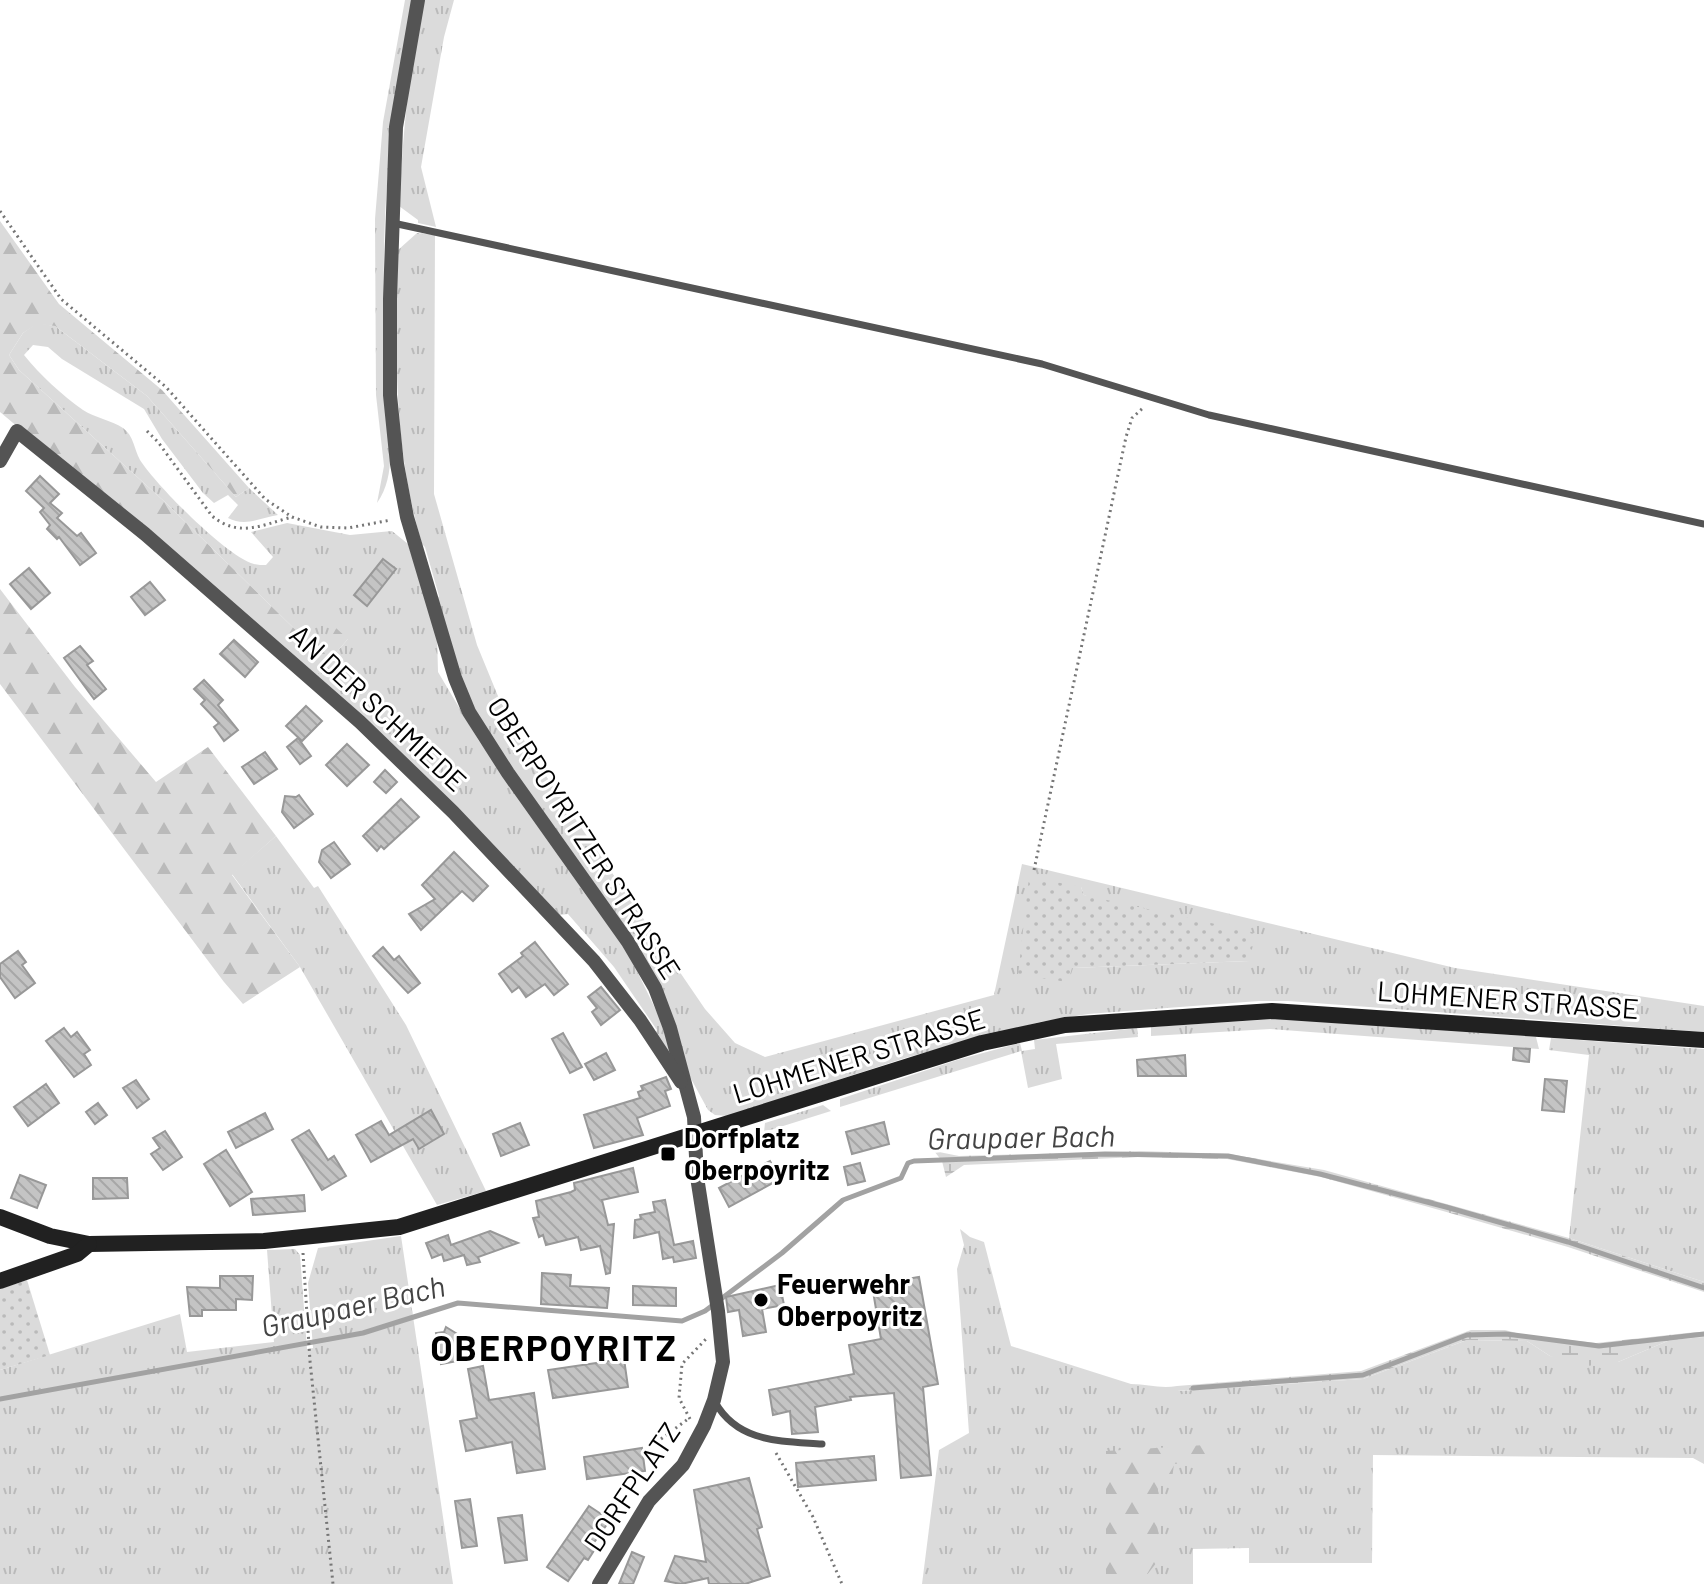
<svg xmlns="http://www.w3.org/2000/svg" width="1704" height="1584" font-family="Barlow,sans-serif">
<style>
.grass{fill:url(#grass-tufts);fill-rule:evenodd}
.forest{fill:url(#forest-firs)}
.wetland{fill:url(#wetland-marsh)}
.park{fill:url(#park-dots)}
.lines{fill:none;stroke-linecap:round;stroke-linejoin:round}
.stream{stroke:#a2a2a2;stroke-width:5}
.building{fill:url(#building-back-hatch);stroke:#989898;stroke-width:2}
.path{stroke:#767676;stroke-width:3;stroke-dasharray:2 4;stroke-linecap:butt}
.lane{stroke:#545454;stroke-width:7}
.street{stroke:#545454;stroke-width:14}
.secondary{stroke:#212121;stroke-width:16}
.poi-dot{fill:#000;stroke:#fff;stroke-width:3}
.labels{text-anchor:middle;stroke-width:6;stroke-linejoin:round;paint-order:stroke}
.street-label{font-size:28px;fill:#000;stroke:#fff}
.poi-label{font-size:28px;font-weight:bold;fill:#000;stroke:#fff;text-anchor:start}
.water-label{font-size:30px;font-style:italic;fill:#434343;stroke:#fff}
.district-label{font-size:36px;font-weight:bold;letter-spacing:2px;fill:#000;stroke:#fff}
</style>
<defs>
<pattern id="grass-tufts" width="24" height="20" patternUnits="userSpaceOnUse" patternTransform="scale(2)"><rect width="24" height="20" fill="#dbdbdb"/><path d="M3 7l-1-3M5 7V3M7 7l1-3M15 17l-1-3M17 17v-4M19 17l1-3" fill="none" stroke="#bababa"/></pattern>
<pattern id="forest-firs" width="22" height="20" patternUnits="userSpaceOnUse" patternTransform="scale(2)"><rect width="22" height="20" fill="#dbdbdb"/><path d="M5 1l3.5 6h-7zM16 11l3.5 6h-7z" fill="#bababa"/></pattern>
<pattern id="wetland-marsh" width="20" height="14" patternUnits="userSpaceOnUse" patternTransform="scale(2)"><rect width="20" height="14" fill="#dbdbdb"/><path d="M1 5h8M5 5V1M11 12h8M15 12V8" fill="none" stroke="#bababa"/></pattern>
<pattern id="park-dots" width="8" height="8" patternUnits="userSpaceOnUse" patternTransform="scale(2)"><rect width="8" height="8" fill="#dbdbdb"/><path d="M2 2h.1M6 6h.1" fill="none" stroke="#bababa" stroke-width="1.8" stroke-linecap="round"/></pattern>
<pattern id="building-back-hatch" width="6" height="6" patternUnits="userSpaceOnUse" patternTransform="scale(2)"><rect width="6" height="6" fill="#c4c4c4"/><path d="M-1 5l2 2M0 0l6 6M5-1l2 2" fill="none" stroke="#a7a7a7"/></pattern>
</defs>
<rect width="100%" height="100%" fill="#fff"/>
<g class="grass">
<path d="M405,0h9c-7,42 -16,84 -21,127 -12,88 -10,180 -7,269 1,36 13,76 -9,107l7,-37 -8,-71 -1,-176 8,-97z"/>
<path d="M424,0h30l-10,37 -23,130 15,60 -18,-4v-3l-19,-14c4,-69 9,-139 25,-206z"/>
<path d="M417,233l18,2 -1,259 43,151 23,56 44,72 161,236 30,34 30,14 229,-62 28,-131 433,104 249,38v26l-416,-31h-29l-171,13 -48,8 -135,36 -177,58 -13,-1 -7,-5 -19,-35 -57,-138 -121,-170 -37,-59 -14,-34 -23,-74 2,-4 -14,-49 -3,-3c-29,-96 -27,-195 -24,-294zM1081,887l3,8 165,66 -177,7z"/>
<path d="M37,323l18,3 92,70 89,101 13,-9 29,27c-18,3 -33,12 -50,3l10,-13 -10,-10 -14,8 -11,-10 -41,-54 -18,-30 -82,-50 -14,-12 -15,-2 -9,10c16,20 38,40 59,55 12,8 28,10 40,18 11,8 11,21 17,32 15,24 87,97 114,104 4,1 8,1 12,1l7,-8 -22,-25 36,-9 63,12 42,-4 16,13 29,91 1,37 41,69 146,205 41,85 10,33 -21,-30 2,-4 -43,-63 -46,-53 -8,1 -109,-113 -136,-125 33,-38 -34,9 -148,-145 -147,-133 -10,-15 14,-22z"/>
<polygon points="276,836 314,888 318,886 406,1025 486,1191 437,1205 300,967 232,874"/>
<polygon points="1292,1018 1536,1037 1539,1049 1270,1029 1151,1036 1151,1027"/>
<polygon points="1137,1028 1138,1037 1056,1044 1062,1079 1028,1088 1021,1051 840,1107 840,1099 957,1060 1020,1043 1022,1051 1035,1049 1034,1040"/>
<polygon points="1551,1038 1704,1049 1704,1282 1569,1238 1589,1055 1549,1050"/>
<polygon points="823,1105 831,1111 764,1132 765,1123"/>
<path d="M960,1229l10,8 14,5 27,104 120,38c17,0 29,5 46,2l1,5 185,-12 104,-39 60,1 23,15 68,6 52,-22 34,-3v127l-11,-6 -320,-3 -1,108h-123v-15l-56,1v35h-271l17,-134 30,-17 -12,-164 7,-24z"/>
<polygon points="401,1236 453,1584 0,1584 0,1370 180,1314 187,1352 274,1342 267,1250 295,1249 300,1255 307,1349 313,1348 308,1283 318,1248"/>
</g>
<g class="forest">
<polygon points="0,221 59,304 162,390 249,488 236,497 147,396 55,326 37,324 23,333 9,355 19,370 166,503 313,647 336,628 348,639 315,677 0,412"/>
<polygon points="0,589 75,687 156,782 208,747 276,836 232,875 300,967 243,1004 224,982 0,684"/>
<polygon points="1222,1444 1221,1461 1174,1464 1172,1479 1158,1483 1157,1562 1143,1580 1106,1580 1106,1451"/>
</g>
<g class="wetland">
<polygon points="934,1151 959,1156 1140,1151 1229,1154 1324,1170 1569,1238 1704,1282 1704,1292 1568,1247 1443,1211 1321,1177 1227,1159 1138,1157 964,1165 946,1177 942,1161"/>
<polygon points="1471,1330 1505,1330 1524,1335 1596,1343 1696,1332 1704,1332 1704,1337 1670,1340 1618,1362 1579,1367 1550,1356 1527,1341 1467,1340 1363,1379 1177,1391 1177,1386 1361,1371"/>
</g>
<g class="park">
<polygon points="1029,877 1081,887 1084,895 1256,933 1249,961 1072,968 1068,982 1018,975"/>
<polygon points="27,1280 50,1355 0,1370 0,1289"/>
</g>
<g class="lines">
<g class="stream">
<polyline points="1193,1388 1363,1375 1467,1335 1506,1334 1599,1346 1704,1334"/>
<polyline points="0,1399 363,1333 458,1303 682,1321 705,1311 782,1253 843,1200 901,1178 908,1163 914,1161 1105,1154 1228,1156 1320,1174 1446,1207 1568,1242 1704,1288"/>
</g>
</g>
<g class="building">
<polygon points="40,476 59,494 50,503 62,513 57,518 77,536 81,533 96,553 80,565 59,537 57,539 47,529 50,525 40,512 44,508 26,491"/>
<polygon points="383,559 396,569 367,606 354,595"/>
<polygon points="29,568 50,593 31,609 10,584"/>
<polygon points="150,582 165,600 145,615 131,597"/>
<polygon points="234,640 258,662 245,677 220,654"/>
<polygon points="80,646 93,661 87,665 106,689 94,699 64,658"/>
<polygon points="204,680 223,700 218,705 238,730 224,741 214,727 219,723 201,704 205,700 194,689"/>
<polygon points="306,706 322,721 302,741 286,726"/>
<polygon points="298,738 311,756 300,764 287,747"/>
<polygon points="347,744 369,765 347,786 326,765"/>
<polygon points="265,752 277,769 254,784 242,767"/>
<polygon points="385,770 397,782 386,793 374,782"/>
<polygon points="299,795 313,814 294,828 282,812 285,796 296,797"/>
<polygon points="401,799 419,817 384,849 381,846 377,851 363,836"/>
<polygon points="334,842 350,864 331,878 319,862 322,850"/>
<polygon points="454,852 488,886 473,901 462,891 421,930 409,914 435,899 422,885"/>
<polygon points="535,942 568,984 554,995 545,984 526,997 519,987 512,992 499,974 523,956 521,953"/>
<polygon points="383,947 394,960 399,956 420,983 408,993 373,956"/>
<polygon points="18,951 26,962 22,965 35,983 15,998 0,977 0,964"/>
<polygon points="601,987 620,1010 601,1025 592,1012 597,1008 588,997"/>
<polygon points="64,1028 71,1037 77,1032 90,1050 84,1054 91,1065 74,1077 46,1041"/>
<polygon points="563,1033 582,1067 570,1073 552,1039"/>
<polygon points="1514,1048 1530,1049 1529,1062 1513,1060"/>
<polygon points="606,1053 615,1070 594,1080 585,1064"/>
<polygon points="1185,1055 1186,1076 1138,1076 1137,1060"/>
<polygon points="666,1077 671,1089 665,1091 670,1106 637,1118 643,1135 594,1148 584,1115 640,1098 638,1092 643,1090 641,1086"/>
<polygon points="1545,1079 1567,1081 1564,1112 1542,1110"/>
<polygon points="136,1080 149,1099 137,1108 123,1088"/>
<polygon points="46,1084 59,1103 28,1126 14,1107"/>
<polygon points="98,1103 107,1115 95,1124 86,1112"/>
<polygon points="431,1110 444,1134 419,1149 413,1139 371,1162 356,1135 381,1121 389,1135"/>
<polygon points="265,1113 273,1129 236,1148 228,1132"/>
<polygon points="884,1122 889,1144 852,1154 846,1132"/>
<polygon points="520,1123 529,1145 501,1156 493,1134"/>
<polygon points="309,1130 328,1160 334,1156 346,1176 322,1190 292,1140"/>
<polygon points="165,1131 182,1157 163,1170 151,1154 160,1148 153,1138"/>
<polygon points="226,1150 252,1192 230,1206 204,1164"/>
<polygon points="770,1161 780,1179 729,1207 719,1188"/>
<polygon points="860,1163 865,1181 848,1185 844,1167"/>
<polygon points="633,1168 638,1192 602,1200 608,1225 614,1224 610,1273 606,1274 600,1246 581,1250 578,1237 546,1245 543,1235 539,1237 533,1218 539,1217 536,1201 571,1192 575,1190 574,1183"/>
<polygon points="20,1175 46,1185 37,1208 11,1198"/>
<polygon points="93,1178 127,1178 128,1198 93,1199"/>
<polygon points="304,1195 305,1211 253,1215 251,1199"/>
<polygon points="665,1200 674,1245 693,1241 696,1258 674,1262 673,1257 663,1259 659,1232 634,1238 635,1220 641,1219 640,1215 655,1212 653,1202"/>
<polygon points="490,1231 518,1243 478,1257 480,1262 467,1265 464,1255 444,1261 442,1254 432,1258 426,1243 448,1235 451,1245"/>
<polygon points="542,1273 571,1275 570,1286 609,1288 607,1308 541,1304"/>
<polygon points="220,1276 253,1276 252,1300 236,1299 236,1310 202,1310 202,1316 190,1316 187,1287 220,1288"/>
<polygon points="919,1277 938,1384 923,1387 931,1475 901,1478 894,1393 850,1397 851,1400 815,1407 818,1432 792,1434 790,1411 773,1415 769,1390 854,1374 849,1345 881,1339 872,1285"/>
<polygon points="780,1285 784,1305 762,1309 766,1332 743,1336 739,1310 728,1312 726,1297"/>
<polygon points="633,1286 676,1288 676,1306 633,1305"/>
<polygon points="446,1327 459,1335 463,1360 441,1364 436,1333 444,1332"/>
<polygon points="624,1359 628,1387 553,1398 548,1370"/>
<polygon points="483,1366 489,1400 534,1393 545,1469 517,1473 512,1442 466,1451 460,1421 477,1418 468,1369"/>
<polygon points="642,1448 645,1471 587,1479 584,1457"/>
<polygon points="874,1456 876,1480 798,1487 796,1463"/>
<polygon points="749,1478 762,1527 757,1529 770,1576 745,1584 709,1584 708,1578 681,1584 665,1581 675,1556 706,1562 694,1490"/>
<polygon points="470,1499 477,1546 462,1548 455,1501"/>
<polygon points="589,1506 610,1520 593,1544 597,1546 588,1560 584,1558 568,1581 547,1567"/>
<polygon points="522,1515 527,1560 505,1563 498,1518"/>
<polygon points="632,1552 644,1557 633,1584 619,1584"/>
</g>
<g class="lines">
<g class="path">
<polyline points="0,211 61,299 166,387 265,499 292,517 321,527 348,528 391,520"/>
<path d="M147,431l11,11 54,74c27,22 50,9 80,1"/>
<polyline points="1034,870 1126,437 1132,418 1144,407"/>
<polyline points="303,1253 310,1361 333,1584"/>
<polyline points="690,1419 679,1398 682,1364 706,1339"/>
<polyline points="661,1439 688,1419"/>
<polyline points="776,1453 813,1517 842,1584"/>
</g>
<g class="lane">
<polyline points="393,223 1042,364 1209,415 1704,524"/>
<path d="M715,1402c23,41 66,39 107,42"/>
</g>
<g class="street">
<polyline points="418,0 396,127 390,299 390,395 397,464 407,517 455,678 469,712 508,773 628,942 655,988 670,1028 694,1117 697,1177 718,1311 723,1362 714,1400 704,1426 683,1465 649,1501 599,1584"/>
<polyline points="0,461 17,431 145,534 360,722 453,812 594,961 640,1020 681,1082"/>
</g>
<g class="secondary">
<polyline points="0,1217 50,1236 89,1244 264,1241 399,1227 982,1043 1065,1025 1272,1011 1704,1040"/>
<polyline points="0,1281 77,1254 89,1244"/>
</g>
</g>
<g class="poi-dot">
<rect x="660" y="1146" width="16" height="16" rx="4"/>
<circle cx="761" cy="1300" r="8"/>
</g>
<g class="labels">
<g class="street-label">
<text transform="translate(378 708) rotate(43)" y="10">AN DER SCHMIEDE</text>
<text transform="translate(584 838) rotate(57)" y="10">OBERPOYRITZER STRASSE</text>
<text transform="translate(1508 1000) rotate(4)" y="10">LOHMENER STRASSE</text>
<text transform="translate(859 1056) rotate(-17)" y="10">LOHMENER STRASSE</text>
<text transform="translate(632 1487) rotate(-56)" y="10">DORFPLATZ</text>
</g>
<g class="poi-label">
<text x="684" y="1148">Dorfplatz<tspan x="684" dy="32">Oberpoyritz</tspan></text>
<text x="777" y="1294">Feuerwehr<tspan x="777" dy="32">Oberpoyritz</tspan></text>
</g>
<g class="water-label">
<text transform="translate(1021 1138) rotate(-1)" y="10">Graupaer Bach</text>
<text transform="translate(353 1307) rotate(-13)" y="10">Graupaer Bach</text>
</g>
<g class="district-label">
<text x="554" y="1361">OBERPOYRITZ</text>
</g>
</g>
</svg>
